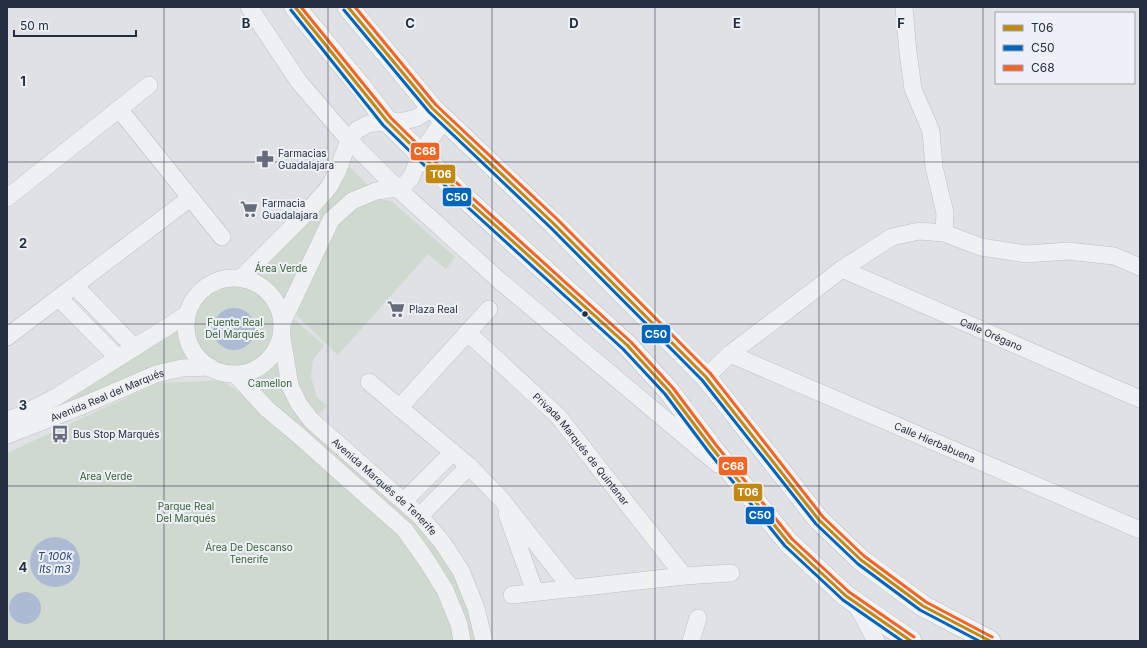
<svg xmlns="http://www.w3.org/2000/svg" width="1147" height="648" font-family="Inter,sans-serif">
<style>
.green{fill:#cfd9d0}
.water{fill:#acbad4}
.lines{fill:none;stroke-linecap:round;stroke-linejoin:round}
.minor-casing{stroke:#bebfc3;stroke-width:18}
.major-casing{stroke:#bcbec3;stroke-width:22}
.minor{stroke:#eff0f2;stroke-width:17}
.major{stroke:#f4f5f6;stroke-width:21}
.bus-1-casing{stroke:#edf0f6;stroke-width:6}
.bus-2-casing{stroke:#edf0f6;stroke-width:6}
.bus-3-casing{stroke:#edf0f6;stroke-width:6}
.bus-1{stroke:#c28810;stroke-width:3}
.bus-2{stroke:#0065bd;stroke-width:3}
.bus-3{stroke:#f26522;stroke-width:3}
.grid{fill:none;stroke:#252d40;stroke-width:1;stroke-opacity:0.55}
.bus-dot{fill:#252d40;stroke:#edf0f6;stroke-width:1.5}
.labels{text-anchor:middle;stroke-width:4;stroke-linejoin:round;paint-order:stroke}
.poi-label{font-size:10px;fill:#252d40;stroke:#edf0f6;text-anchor:start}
.park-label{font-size:10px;fill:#365d32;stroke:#edf0f6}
.street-label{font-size:10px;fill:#252d40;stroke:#edf0f6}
.water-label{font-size:11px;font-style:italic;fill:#2c4777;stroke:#edf0f6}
.grid-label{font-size:13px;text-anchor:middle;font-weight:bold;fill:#252d40;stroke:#edf0f6;stroke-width:4;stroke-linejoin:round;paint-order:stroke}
.line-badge{stroke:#edf0f6;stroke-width:1.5}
.badge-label{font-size:11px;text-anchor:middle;font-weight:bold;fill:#fff}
</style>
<rect width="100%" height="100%" fill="#e0e1e5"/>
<g class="green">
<polygon points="349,166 372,189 352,198 284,305 270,285 248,274"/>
<polygon points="377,199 391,201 455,257 446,269 428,254 338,355 291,310 332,220 355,206"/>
<circle cx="235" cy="328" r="42"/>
<polygon points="289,315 324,345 313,360 311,377 317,397 327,406 312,420 300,404 283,336 284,321"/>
<polygon points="177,328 178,339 188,361 7,431"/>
<polygon points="280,343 287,386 418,518 458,572 481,641 464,641 430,560 241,376 257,373 274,357"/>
<polygon points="221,380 266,410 404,531 444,591 456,641 7,641 7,453 158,383"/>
</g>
<g class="water">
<circle cx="234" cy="329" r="21"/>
<circle cx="55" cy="562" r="25"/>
<circle cx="25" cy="608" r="16"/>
</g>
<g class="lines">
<g class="minor-casing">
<g id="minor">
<polyline points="249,7 299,82 349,140 397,188 500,281 718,464"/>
<polyline points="904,7 908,52 913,89 931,131 934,167 945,213 944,233"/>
<polyline points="119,109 222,237"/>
<polyline points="7,198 149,85"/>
<path id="s1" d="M842,269l298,130"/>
<circle cx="234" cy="326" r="48"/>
<polyline points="241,278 308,211 329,187 338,170 349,140 357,130 368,124 387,121 404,121 416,118 432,108"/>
<polyline points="75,286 135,348"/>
<polyline points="59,298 118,358"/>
<polyline points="283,321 331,220 352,201 376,191 397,188 405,184 411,178 420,155 444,119"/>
<path id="s2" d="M467,332l91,84 126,160"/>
<polyline points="7,337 190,198"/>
<path id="s3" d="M282,337l8,49 9,18 12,16 109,96 22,26 19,29 15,37 8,33"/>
<path id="s4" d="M730,354l410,176"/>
<polyline points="236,375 267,409 297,434 405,530 427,561 445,590 459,624 462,641"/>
<polyline points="706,377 730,354 842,269 892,237 919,231 944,233 981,247 1026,254 1068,251 1114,256 1140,267"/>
<polyline points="369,382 469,466 501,499 572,589"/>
<polyline points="399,408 489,309"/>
<polyline points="7,420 19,416 56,397 186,315"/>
<path id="s5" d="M7,435l77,-30 72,-31 26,-6 28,-1"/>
<polyline points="404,501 453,452"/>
<polyline points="507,514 535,592"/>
<polyline points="420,516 469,466"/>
<polyline points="512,595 684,576 731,573"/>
<polyline points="856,604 876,641"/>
<polyline points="691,641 698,618"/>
</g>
</g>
<g class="major-casing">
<g id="major">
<polyline points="295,7 360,86 387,121 465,198 627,345 669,391 712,448 788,542 846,596 911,641"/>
<polyline points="348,7 432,108 553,223 706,377 819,520 861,560 923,606 990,641"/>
</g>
</g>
<use href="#minor" class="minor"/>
<use href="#major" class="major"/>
<g class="bus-1-casing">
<g id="bus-1">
<polyline points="295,7 387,121 465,198 627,345 669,391 712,448 788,542 846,596 911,641"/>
<polyline points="348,7 432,108 553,223 706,377 819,520 861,560 923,606 990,641"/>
</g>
</g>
<g class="bus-2-casing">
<g id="bus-2">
<polyline points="291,10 383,125 462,202 623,349 665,394 708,451 785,546 843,600 902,641"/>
<polyline points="344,10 429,112 550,227 702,380 816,524 858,564 920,610 979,641"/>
</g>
</g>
<g class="bus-3-casing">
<g id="bus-3">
<polyline points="301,7 391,118 468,194 631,342 673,388 716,445 792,539 849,592 914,637"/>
<polyline points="355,7 436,105 557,219 710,373 823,517 864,556 926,602 992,637"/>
</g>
</g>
<use href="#bus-1" class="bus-1"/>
<use href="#bus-2" class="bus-2"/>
<use href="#bus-3" class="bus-3"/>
</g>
<path class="grid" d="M164,7v634M328,7v634M492,7v634M655,7v634M819,7v634M983,7v634M7,162h1133M7,324h1133M7,486h1133"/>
<defs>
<g id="pharmacy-bare" transform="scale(1.38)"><path d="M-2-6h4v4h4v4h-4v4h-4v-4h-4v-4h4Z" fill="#666c7a" stroke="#edf0f6" stroke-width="2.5" paint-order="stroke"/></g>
<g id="supermarket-bare" transform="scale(1.38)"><path d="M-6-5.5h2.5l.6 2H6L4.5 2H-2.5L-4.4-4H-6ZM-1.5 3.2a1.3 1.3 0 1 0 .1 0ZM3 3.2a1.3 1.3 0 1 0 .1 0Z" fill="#666c7a" stroke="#edf0f6" stroke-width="2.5" paint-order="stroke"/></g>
<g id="bus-bare" transform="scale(1.38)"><path d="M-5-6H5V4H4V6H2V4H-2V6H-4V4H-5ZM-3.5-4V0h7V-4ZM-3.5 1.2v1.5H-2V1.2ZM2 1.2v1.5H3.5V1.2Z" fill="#666c7a" stroke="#edf0f6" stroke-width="2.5" paint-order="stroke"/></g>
</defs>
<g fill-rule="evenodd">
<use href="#pharmacy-bare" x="265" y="159"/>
<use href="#supermarket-bare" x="249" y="209"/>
<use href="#supermarket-bare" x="396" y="309"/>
<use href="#bus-bare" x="60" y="434"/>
</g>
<circle class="bus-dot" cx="585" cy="314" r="3.5"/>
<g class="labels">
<g class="poi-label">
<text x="278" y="157">Farmacias<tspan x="278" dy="12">Guadalajara</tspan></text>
<text x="262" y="207">Farmacia<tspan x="262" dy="12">Guadalajara</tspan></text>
<text x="409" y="313">Plaza Real</text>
<text x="73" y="438">Bus Stop Marqués</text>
</g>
<g class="park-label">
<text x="281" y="272">Área Verde</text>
<text x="235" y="326">Fuente Real<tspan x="235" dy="12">Del Marqués</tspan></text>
<text x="270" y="387">Camellon</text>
<text x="106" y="480">Area Verde</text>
<text x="186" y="510">Parque Real<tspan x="186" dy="12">Del Marqués</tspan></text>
<text x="249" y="551">Área De Descanso<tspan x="249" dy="12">Tenerife</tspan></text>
</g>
<g class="street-label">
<text dy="4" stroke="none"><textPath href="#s1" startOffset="163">Calle Orégano</textPath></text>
<text dy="4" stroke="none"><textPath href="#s5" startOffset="108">Avenida Real del Marqués</textPath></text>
<text dy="4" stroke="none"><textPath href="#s4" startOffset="223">Calle Hierbabuena</textPath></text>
<text dy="4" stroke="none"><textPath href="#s2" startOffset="164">Privada Marqués de Quintanar</textPath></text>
<text dy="4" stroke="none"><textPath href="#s3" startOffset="189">Avenida Marqués de Tenerife</textPath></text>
</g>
<g class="water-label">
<text x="55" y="560">T 100k<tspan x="55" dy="13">lts m3</tspan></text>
</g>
</g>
<g class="grid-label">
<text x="246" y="28">B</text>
<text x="410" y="28">C</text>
<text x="574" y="28">D</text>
<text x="737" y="28">E</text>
<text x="901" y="28">F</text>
<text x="23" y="86">1</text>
<text x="23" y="248">2</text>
<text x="23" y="410">3</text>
<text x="23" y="572">4</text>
</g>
<g class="line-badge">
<rect x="410" y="142" width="30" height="19" rx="4" fill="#f26522"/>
<rect x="425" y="164" width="31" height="20" rx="4" fill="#c28810"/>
<rect x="442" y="187" width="30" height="20" rx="4" fill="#0065bd"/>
<rect x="641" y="324" width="30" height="20" rx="4" fill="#0065bd"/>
<rect x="718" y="456" width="30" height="20" rx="4" fill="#f26522"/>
<rect x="733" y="483" width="30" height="19" rx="4" fill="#c28810"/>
<rect x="745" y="506" width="30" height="19" rx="4" fill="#0065bd"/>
</g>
<g class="badge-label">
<text x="425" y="155">C68</text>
<text x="441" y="178">T06</text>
<text x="457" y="201">C50</text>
<text x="656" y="338">C50</text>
<text x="733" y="470">C68</text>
<text x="748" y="496">T06</text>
<text x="760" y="519">C50</text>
</g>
<rect width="1147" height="648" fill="none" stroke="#252d40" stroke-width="16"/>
<rect x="995" y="12" width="140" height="72" fill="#edf0f6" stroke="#9da2ad"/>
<rect x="1003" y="25" width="20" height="6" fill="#c28810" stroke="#9da2ad"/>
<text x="1031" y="32" font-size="12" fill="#252d40">T06</text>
<rect x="1003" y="45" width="20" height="6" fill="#0065bd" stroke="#9da2ad"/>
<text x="1031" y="52" font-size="12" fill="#252d40">C50</text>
<rect x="1003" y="65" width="20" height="6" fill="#f26522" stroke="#9da2ad"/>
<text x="1031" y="72" font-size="12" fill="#252d40">C68</text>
<path d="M14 30v6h122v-6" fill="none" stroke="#252d40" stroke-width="2"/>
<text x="20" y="30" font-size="12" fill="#252d40" stroke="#edf0f6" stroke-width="3" paint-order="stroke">50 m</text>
</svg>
